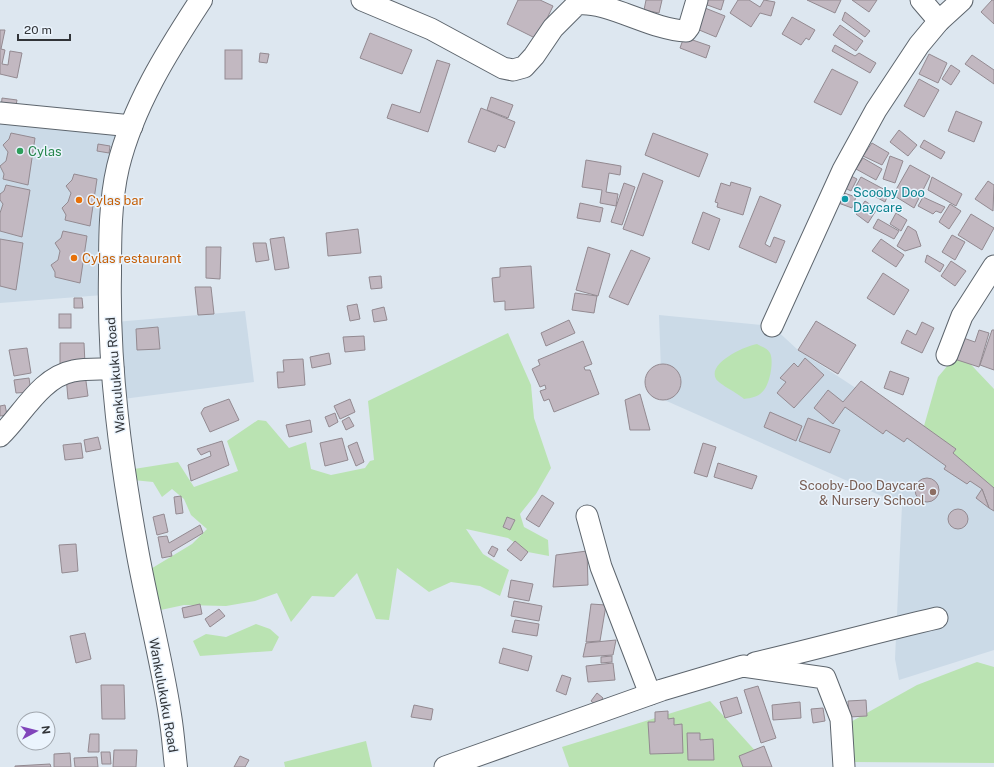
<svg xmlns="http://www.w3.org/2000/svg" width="994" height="767" font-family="'Public Sans',sans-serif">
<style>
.built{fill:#cbdae7}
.green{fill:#bae3b2}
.building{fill:#c2b8c1;stroke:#938a91}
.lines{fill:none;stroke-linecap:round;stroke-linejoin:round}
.minor-casing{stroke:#5d656d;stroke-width:23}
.secondary-casing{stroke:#5d656d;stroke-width:24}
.minor{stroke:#fff;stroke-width:21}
.secondary{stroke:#fff;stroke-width:22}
.leisure-dot{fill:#2e9e5b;stroke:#ebf4fd;stroke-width:1.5}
.culture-dot{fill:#0f9aa8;stroke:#ebf4fd;stroke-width:1.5}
.food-dot{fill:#e8710a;stroke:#ebf4fd;stroke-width:1.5}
.education-dot{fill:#8d6e63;stroke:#ebf4fd;stroke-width:1.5}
.labels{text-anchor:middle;stroke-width:3;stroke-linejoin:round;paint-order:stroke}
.leisure-label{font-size:13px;fill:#27864d;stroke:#ebf4fd;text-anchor:start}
.culture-label{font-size:13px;fill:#0d838f;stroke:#ebf4fd;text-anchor:start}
.food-label{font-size:13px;fill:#c56008;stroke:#ebf4fd;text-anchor:start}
.street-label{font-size:13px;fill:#313438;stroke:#ebf4fd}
.education-label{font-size:13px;fill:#785e54;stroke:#ebf4fd;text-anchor:end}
</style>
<rect width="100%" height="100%" fill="#dde7f0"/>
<g class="built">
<polygon points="0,121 120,134 103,295 0,303"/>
<polygon points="245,311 254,382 123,399 115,322"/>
<polygon points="659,315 772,326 798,350 994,479 994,650 899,680 895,659 902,505 662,399"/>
</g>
<g class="green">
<polygon points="508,333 531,385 534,418 551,468 536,494 520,514 524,527 548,540 549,556 528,552 508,538 466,529 483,554 509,570 500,596 480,586 451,582 429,592 397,568 389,620 376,619 357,573 334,597 312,596 291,622 277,593 255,601 226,606 184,605 156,611 149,570 192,544 207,529 191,515 184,499 172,489 162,497 153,482 133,480 134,469 178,462 194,487 238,471 227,441 258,420 266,421 289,448 306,442 311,469 331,475 365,468 370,461 374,460 368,401"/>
<path d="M757,344c5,3 10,4 13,9 4,8 0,30 -6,37 -5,7 -13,8 -20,9 -6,-6 -24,-14 -28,-20 -9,-16 29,-33 41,-35z"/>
<polygon points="959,352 994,389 994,488 953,453 955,449 924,426 938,377"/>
<polygon points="256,624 270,629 279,637 272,651 200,656 193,641 206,634 226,637"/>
<polygon points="977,662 994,667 994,763 851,762 847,724 917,685"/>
<polygon points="710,701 770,767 569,767 562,747"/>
<polygon points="366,741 372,767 285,767 284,762"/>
</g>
<g class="building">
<polygon points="518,0 540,0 553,6 537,39 507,24"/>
<polygon points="646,0 662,0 659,13 644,10"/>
<polygon points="700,0 724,0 721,10 699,2"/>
<polygon points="738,0 749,0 760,7 764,0 775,2 771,16 760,13 751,27 730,13"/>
<polygon points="807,0 841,0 835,13"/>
<polygon points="852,0 877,0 869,12"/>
<polygon points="992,0 994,0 994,24 981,12"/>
<polygon points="700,6 725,16 716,37 692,27"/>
<polygon points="845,12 870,31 865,37 842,20"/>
<polygon points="792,17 815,30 809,40 806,38 801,45 782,34"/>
<polygon points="840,25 863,41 856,51 833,35"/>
<polygon points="0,30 5,30 1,49 5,50 2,64 8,65 10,51 22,53 17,78 0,74"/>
<polygon points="370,33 412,50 402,74 360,58"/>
<polygon points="684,37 710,46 706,58 680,48"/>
<polygon points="835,45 855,56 859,53 876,63 870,73 832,51"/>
<rect x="225" y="50" width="17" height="29"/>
<polygon points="260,53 269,54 267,63 259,62"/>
<polygon points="929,54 947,63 938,83 919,74"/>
<polygon points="972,55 994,70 994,84 965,64"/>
<polygon points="437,60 450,64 428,132 387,118 392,104 420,113"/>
<polygon points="951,65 960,71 951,85 942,79"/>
<polygon points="832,69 858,82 841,115 814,102"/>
<polygon points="919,79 939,90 924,117 904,106"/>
<polygon points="491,97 513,105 508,118 487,110"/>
<polygon points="2,98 17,100 15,111 1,109"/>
<polygon points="481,108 515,122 505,148 498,145 495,152 468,142"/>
<polygon points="956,111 982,122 974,142 948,131"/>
<polygon points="899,130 917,145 908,156 890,142"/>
<polygon points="11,133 35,138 28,185 3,179 4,174 0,166 6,161 8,152 3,145 9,139"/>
<polygon points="653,133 708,154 699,177 645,155"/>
<polygon points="924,140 945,152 941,159 920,147"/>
<polygon points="872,143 889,153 882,165 863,156"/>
<polygon points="98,144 110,146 109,153 97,151"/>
<polygon points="890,156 903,161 895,183 883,179"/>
<polygon points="863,158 882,169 876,180 856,169"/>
<polygon points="586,160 621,166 620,175 609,173 606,192 618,194 616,206 600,203 602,190 582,187"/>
<polygon points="910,165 930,176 914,208 893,195"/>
<polygon points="643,173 663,181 643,236 623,229"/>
<polygon points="74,174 97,179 90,226 65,220 66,215 62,208 68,202 71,193 66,186 72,180"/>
<polygon points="849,175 857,179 851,191 843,187"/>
<polygon points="861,177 889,192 885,202 856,186"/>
<polygon points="932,177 962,194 956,206 928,190"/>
<polygon points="988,181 994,185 993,211 975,199"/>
<polygon points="731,182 751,188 743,215 717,207 718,203 715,202 721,183 730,186"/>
<polygon points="624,183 635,187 622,225 611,222"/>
<polygon points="6,185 30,190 22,237 0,231 0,213 3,204 0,200 0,194 4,191"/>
<polygon points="841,192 856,197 852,208 833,201"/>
<polygon points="760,196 781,205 765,244 770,247 774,237 785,241 776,263 739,247"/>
<polygon points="923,197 945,207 941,213 936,211 933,214 918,206"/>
<polygon points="865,201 877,209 868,223 856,214"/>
<polygon points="580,203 603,208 600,222 577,218"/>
<polygon points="950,204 961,211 949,229 939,222"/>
<polygon points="703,212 720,219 709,250 692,243"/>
<polygon points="896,213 907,220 901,231 890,224"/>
<polygon points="971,214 994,228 982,250 958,235"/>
<polygon points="878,219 899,231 894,239 873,228"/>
<polygon points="908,226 916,231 921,246 905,251 897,246"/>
<polygon points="358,229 361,253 328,256 326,233"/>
<polygon points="63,231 87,236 80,283 55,277 55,272 51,265 58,260 60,251 55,243 61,238"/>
<polygon points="952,235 965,242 955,260 942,252"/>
<polygon points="284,237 289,268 275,270 270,239"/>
<polygon points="0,239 23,243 16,290 0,286"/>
<polygon points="881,239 904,255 896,267 872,251"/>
<polygon points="253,243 266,243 269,260 256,262"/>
<polygon points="206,247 221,247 220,279 206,278"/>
<polygon points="588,247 610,254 598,296 576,290"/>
<polygon points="631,250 650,258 628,305 609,297"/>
<polygon points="927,255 944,265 940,272 925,262"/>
<polygon points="951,261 966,271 955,286 941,276"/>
<polygon points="531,266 534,308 505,310 505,301 494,302 492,278 500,277 500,268"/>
<polygon points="883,273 909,290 894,315 867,298"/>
<polygon points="381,276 382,288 371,289 369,277"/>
<polygon points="195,287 211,287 214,314 198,315"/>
<polygon points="575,293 597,296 594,313 572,310"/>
<polygon points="74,298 82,298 83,308 74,308"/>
<polygon points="357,304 360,319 350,321 347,306"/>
<polygon points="384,307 387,320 374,322 372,310"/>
<rect x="59" y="314" width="12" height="14"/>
<polygon points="569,320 575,333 546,346 541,333"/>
<polygon points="816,321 856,345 838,374 798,350"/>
<polygon points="922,322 934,328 922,353 901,343 907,330 916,335"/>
<polygon points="158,327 160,349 137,350 136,329"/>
<polygon points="979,330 989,333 979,367 942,355 949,333 975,342"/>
<polygon points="992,330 994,330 994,370 980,365"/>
<polygon points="364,336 365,350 345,352 343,337"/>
<polygon points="583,341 592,364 584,367 585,370 590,370 599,394 554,412 549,399 544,401 540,391 546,389 545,385 540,387 532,369 540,365 538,360"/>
<polygon points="60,343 84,343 85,364 60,365"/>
<polygon points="27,348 31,373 14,376 9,350"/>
<polygon points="329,353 331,364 312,368 310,357"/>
<polygon points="805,358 824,375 794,408 777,393 786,382 780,378 794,363 798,367"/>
<polygon points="303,359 305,385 278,388 277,372 284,372 283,360"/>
<circle cx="663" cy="382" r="18"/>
<polygon points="890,371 909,378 903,395 884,388"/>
<polygon points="85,374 88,396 68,399 66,376"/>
<polygon points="29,378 31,392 16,393 14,380"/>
<polygon points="861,381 956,449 953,453 994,488 994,511 989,508 982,489 970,481 967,484 944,469 946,466 907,438 904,442 886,430 883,434 845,407 833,424 814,408 828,390 843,402"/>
<polygon points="640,394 650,430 630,430 625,400"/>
<polygon points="229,399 239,420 210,432 201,413 204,408"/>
<polygon points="350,399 355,412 340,419 334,406"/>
<polygon points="5,405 7,415 0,416 0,406"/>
<polygon points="770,412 802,426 796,441 764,427"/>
<polygon points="335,413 338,422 329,427 325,417"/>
<polygon points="349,417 354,426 346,430 342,421"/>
<polygon points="808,418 840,430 830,453 799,441"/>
<polygon points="310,420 312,432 289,437 286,425"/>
<polygon points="98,437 101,449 86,452 84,440"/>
<polygon points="342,438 348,460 325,466 320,443"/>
<polygon points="222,441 229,465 191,481 188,465 211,456 210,451 201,455 197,449"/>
<polygon points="357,442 364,462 356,466 348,446"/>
<polygon points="81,443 83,458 65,460 63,445"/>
<polygon points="703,443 716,447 707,477 694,473"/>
<polygon points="718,463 757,476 752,489 714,477"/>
<circle cx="927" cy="490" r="12"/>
<polygon points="982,489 989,508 976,498"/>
<polygon points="542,495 554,503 539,527 526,519"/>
<polygon points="181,496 183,513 176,514 174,497"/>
<circle cx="958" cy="519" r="10"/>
<polygon points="164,514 168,532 157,535 153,517"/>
<polygon points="507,517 515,520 510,530 503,527"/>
<polygon points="200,525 203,533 171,552 172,556 162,558 158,537 167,536 169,543"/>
<polygon points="515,541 528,552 521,561 507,550"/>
<polygon points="76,544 78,571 62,573 59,545"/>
<polygon points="492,546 498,549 494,557 488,553"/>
<polygon points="587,551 588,585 553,587 556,555"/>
<polygon points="511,580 533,584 529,601 508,597"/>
<polygon points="514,601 542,606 539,621 511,616"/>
<polygon points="200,604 202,614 184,618 182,608"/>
<polygon points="591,604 606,605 600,641 586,642"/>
<polygon points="219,609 225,616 210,627 205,619"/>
<polygon points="515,620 539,624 537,636 512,632"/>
<polygon points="85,633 91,659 76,663 70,636"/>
<polygon points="616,640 613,655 583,657 586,643"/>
<polygon points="503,648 532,656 528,671 499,663"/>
<polygon points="612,656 612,662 601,663 601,657"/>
<polygon points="613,663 615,680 588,682 586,666"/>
<polygon points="562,675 571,678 566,695 556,691"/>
<polygon points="101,685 124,685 125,719 102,719"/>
<polygon points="758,686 776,738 761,743 744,690"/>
<polygon points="597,693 603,698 597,706 591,701"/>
<polygon points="737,697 742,713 725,718 720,702"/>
<polygon points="866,700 867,716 849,717 848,701"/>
<polygon points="800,702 801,718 773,720 772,705"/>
<polygon points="414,705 433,709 431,720 411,717"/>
<polygon points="823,708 825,721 813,723 811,709"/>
<polygon points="668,711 668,719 674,718 674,725 682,724 683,753 650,754 648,722 655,722 655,712"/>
<polygon points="687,733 700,733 700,740 713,739 714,760 688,760"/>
<polygon points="90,734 99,734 99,752 88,752"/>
<polygon points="764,746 772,767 743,767 739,756"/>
<polygon points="114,750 137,750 136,767 113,767"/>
<polygon points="101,752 110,752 111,764 102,764"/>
<polygon points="70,753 71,767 54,767 54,754"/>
<polygon points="240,756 249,760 245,767 234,767"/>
<polygon points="97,757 98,767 75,767 74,758"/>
<polygon points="50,764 51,767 15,767 15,766"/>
</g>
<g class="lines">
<g class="minor-casing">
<g id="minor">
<path d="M362,0l69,29 72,39 10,2 11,-3 10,-11 19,-28 24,-24c30,-4 74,26 109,27l3,-4 8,-27"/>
<polyline points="921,0 939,21"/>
<polyline points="0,113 132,126"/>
<polyline points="772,326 843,170 876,110 919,45 939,21 962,0"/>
<polyline points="947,355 962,316 994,266"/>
<path d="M0,436c22,-21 41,-59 73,-65 13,-3 27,-2 40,-2"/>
<polyline points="587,516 601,567 650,694"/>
<path d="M755,663c61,-14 121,-31 182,-45"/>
<polyline points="445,767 662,690 743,666 825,678 841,719 844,767"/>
</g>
</g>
<g class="secondary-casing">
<path id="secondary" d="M176,767c-2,-17 -3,-34 -6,-52 -8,-53 -22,-106 -32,-160 -17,-92 -30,-187 -28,-281 0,-35 0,-73 8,-107 15,-61 49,-115 83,-167"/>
</g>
<use href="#minor" class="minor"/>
<use href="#secondary" class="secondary"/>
</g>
<circle class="leisure-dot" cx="20" cy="151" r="4"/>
<circle class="culture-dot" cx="845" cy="199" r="4"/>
<g class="food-dot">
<circle cx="79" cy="200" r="4"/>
<circle cx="74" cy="258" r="4"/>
</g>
<circle class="education-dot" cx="933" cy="492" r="4"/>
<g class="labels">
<g class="leisure-label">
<text x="28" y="156">Cylas</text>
</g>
<g class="culture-label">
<text x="853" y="197">Scooby Doo<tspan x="853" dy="15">Daycare</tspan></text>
</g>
<g class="food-label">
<text x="87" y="205">Cylas bar</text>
<text x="82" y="263">Cylas restaurant</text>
</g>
<g class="street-label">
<text transform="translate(115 375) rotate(-95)" y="5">Wankulukuku Road</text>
<text transform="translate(164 695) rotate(80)" y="5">Wankulukuku Road</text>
</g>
<g class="education-label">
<text x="925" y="490">Scooby-Doo Daycare<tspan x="925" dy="15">&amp; Nursery School</tspan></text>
</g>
</g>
<g transform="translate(36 731) rotate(83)"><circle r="19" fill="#ebf4fd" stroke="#a1a7ae"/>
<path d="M0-3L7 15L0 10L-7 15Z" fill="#8145bb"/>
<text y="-6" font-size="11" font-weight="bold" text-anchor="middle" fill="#313438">N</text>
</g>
<path d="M18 34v6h52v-6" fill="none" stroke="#313438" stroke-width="2"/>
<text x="24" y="34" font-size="12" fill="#313438" stroke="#ebf4fd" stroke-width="3" paint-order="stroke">20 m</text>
</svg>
